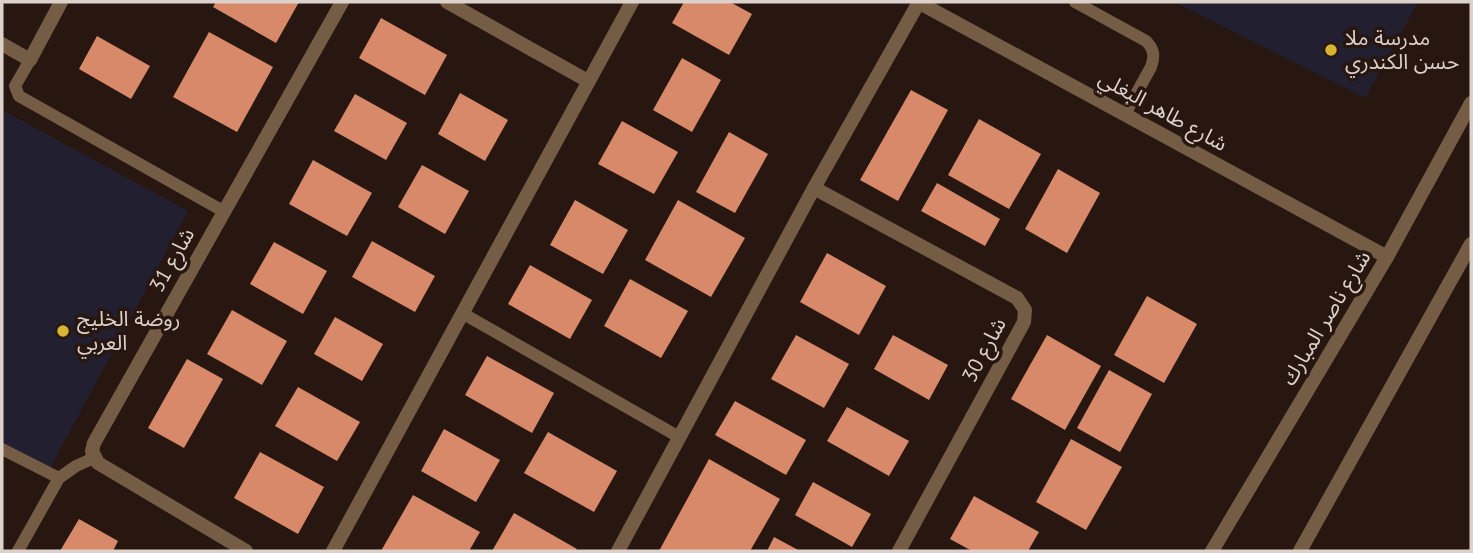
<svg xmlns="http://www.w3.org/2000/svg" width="1473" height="553" font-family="'PT Sans','Noto Sans Arabic',sans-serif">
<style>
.education{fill:#222030}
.building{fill:#d88969}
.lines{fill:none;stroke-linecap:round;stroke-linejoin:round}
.service{stroke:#755d45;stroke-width:12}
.minor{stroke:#755d45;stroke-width:14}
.tertiary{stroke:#755d45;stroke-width:14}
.poi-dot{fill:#d7b434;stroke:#271710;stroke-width:2.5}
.labels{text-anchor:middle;stroke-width:7;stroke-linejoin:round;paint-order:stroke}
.poi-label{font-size:21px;fill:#ddd1cc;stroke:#271710;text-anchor:start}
.street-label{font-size:21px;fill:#ddd1cc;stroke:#271710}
</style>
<rect width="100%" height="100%" fill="#271710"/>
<g class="education">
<polygon points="1174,2 1418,2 1365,98"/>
<polygon points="2,110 188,211 47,474 2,450"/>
</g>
<g class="building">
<polygon points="216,2 299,2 276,43 213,7"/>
<polygon points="684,2 730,2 752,14 729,55 672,23"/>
<polygon points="381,18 447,55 425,95 359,58"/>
<polygon points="209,32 273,67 237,132 173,97"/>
<polygon points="97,36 150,66 131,99 79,69"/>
<polygon points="682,58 721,80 692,132 653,110"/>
<polygon points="911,90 948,110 898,201 860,180"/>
<polygon points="460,93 508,120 485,161 438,134"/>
<polygon points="355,94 407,123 386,160 334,131"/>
<polygon points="979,119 1041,154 1009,209 948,175"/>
<polygon points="622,121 678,152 654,194 598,164"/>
<polygon points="729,132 768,154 735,213 696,192"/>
<polygon points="313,160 372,193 347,236 289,204"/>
<polygon points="422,165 469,191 445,234 398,207"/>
<polygon points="1058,169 1100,193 1067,253 1025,229"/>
<polygon points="937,183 1000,219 985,246 921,211"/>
<polygon points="575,200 628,230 603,274 550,245"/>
<polygon points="678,200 745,238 711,297 645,260"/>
<polygon points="372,241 435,276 415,312 352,277"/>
<polygon points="274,242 327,271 303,314 250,284"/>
<polygon points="827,253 886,286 859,335 800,302"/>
<polygon points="530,265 592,300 570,339 508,304"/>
<polygon points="630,279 688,311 661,358 604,326"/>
<polygon points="1147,296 1197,324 1164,383 1114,355"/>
<polygon points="232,310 287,341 262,385 207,354"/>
<polygon points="335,317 383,344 362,381 314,354"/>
<polygon points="796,335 849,364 824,408 771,379"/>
<polygon points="893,335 948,365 929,400 874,369"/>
<polygon points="1047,335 1101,366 1065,430 1011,399"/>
<polygon points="487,356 554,393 532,433 465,395"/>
<polygon points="187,359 223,379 184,448 148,428"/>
<polygon points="1109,370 1152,394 1120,452 1077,428"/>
<polygon points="298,387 360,422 337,461 275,426"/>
<polygon points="735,401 806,440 786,475 715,435"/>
<polygon points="847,407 909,441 889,476 827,441"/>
<polygon points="444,429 500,460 476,502 421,471"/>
<polygon points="548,432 617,471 594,512 524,473"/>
<polygon points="1071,439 1122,467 1086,530 1036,502"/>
<polygon points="260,452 324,487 298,534 234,498"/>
<polygon points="709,459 780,499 750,551 659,551"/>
<polygon points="813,482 871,514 852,547 795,515"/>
<polygon points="413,495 480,532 469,551 381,551"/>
<polygon points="974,496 1039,532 1028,551 972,551 950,539"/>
<polygon points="514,513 577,549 575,551 492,551"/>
<polygon points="79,519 118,541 113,551 60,551"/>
<polygon points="774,537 800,551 767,551"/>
</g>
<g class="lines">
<g class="service">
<path d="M1075,2l71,39c8,8 9,15 5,26l-26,47"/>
<polyline points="30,60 15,86 19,96 223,211"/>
<polyline points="462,313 679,437"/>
<polyline points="2,449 59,478"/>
<polyline points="18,551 59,478 76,466 94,458"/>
</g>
<g class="minor">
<polyline points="447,2 588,81"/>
<polyline points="2,44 30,60 61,2"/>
<polyline points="814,188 1017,298 1025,310 1024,322 899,551"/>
<polyline points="246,551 98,463 92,451 94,443 342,2"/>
<polyline points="333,551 632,2"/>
<polyline points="618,551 814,188 919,2"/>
</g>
<g class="tertiary">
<polyline points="918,2 1387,257"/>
<polyline points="1212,551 1387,257 1471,103"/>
<polyline points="1300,551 1471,244"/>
</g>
</g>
<g class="poi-dot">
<circle cx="1331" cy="50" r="7"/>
<circle cx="63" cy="331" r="7"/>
</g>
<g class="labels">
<g class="poi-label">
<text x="1345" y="45">مدرسة ملا<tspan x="1345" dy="24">حسن الكندري</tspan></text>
<text x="77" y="326">روضة الخليج<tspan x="77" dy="24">العربي</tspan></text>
</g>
<g class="street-label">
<text transform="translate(1163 111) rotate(29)" y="7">شارع طاهر البغلي</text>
<text transform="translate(172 260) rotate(-61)" y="7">شارع 31</text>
<text transform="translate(1326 318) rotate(-59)" y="7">شارع ناصر المبارك</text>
<text transform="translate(984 350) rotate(-62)" y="7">شارع 30</text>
</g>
</g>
<rect width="1473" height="553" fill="none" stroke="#ddd1cc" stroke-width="7"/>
</svg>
